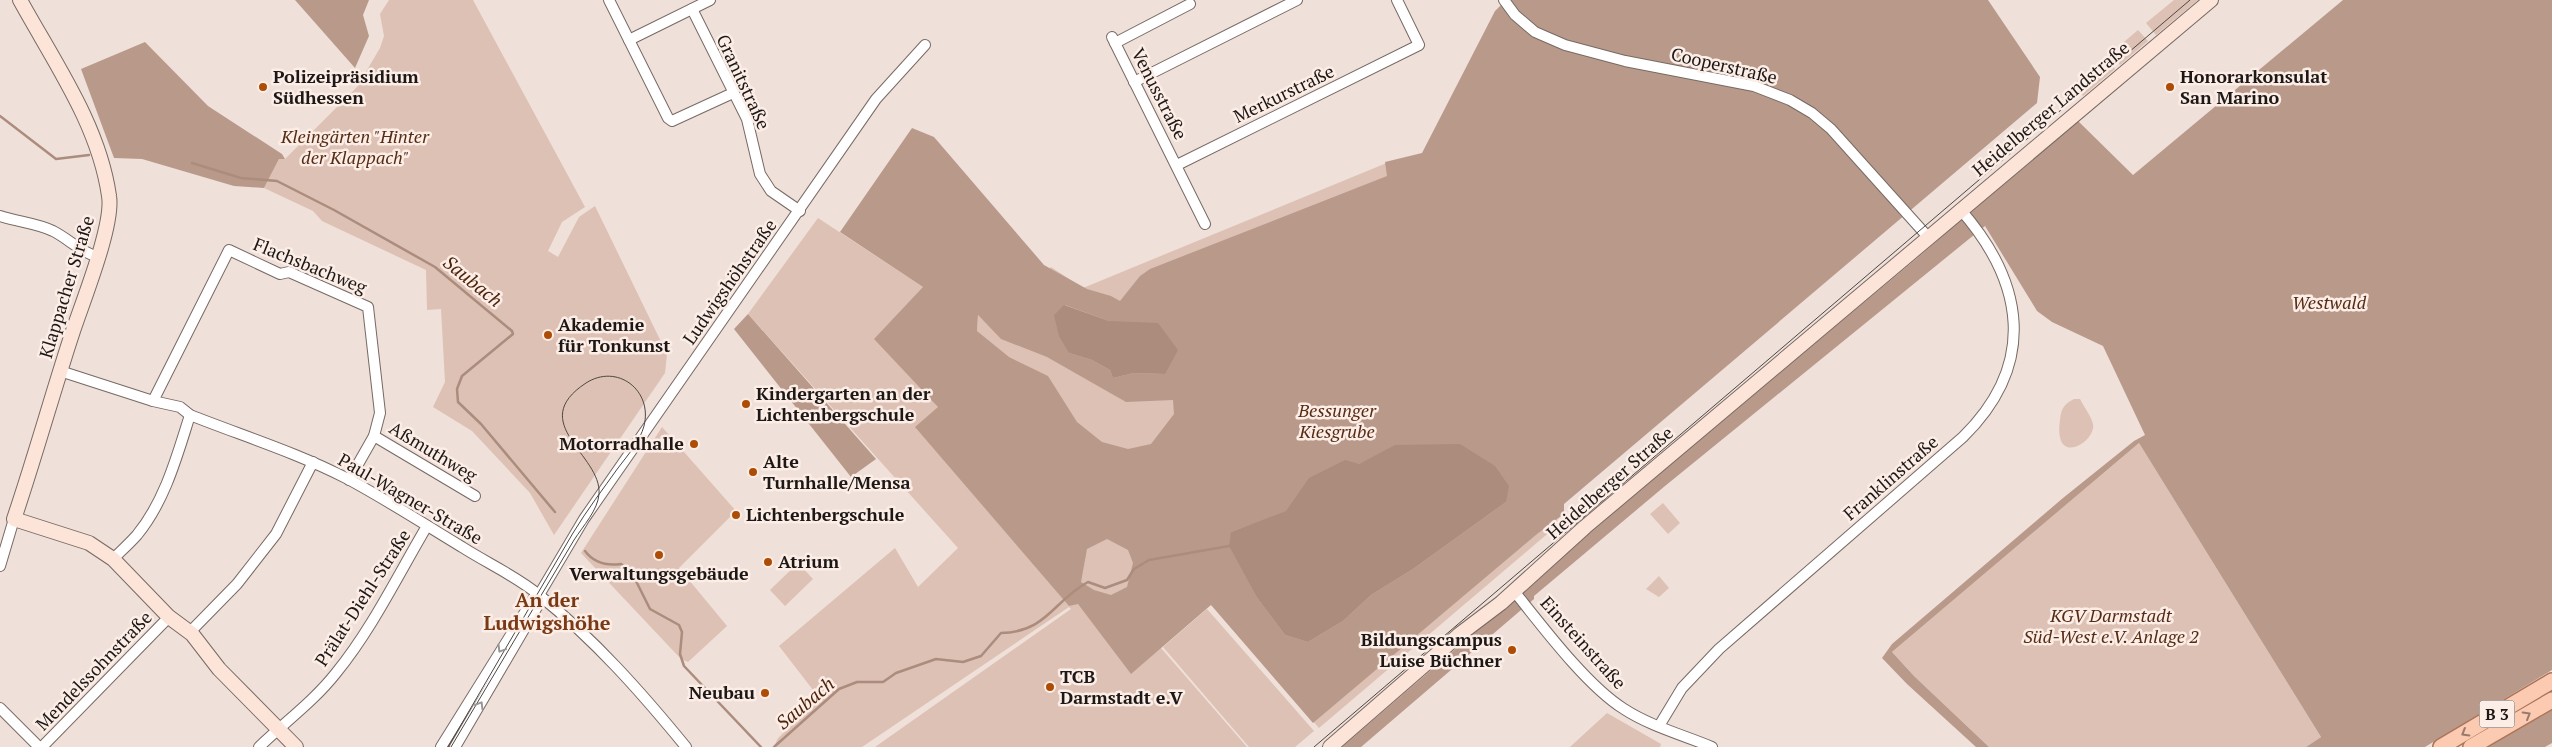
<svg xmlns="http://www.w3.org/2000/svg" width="2552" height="747" font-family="'PT Serif',serif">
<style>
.green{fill:#ddc1b4}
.forest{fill:#b99a8a;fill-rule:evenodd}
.water{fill:#ab8c7d}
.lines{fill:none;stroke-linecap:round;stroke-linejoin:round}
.stream{stroke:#ab8c7d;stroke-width:2.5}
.street-casing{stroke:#776a64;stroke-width:12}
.secondary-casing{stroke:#776a64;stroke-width:16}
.primary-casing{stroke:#ab7458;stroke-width:18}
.street{stroke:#fff;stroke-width:10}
.secondary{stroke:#fde4d8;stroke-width:14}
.primary{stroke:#fbcab0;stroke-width:15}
.tram{stroke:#4e4743;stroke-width:1}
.oneway{stroke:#999796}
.oneway2{stroke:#977a6b}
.poi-dot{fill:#ad4c05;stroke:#fceee7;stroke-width:2}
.labels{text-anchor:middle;stroke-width:5;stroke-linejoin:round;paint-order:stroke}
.shield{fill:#fceee7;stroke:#605855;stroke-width:1}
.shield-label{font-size:16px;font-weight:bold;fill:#1d1816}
.street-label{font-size:18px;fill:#1d1816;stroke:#fceee7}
.poi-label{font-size:18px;font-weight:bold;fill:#1d1816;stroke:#fceee7;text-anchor:start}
.park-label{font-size:18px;font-style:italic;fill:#562b13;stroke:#fceee7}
.water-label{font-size:19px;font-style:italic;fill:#4e240b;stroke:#fceee7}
.quarter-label{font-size:20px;font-weight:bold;fill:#783914;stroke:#fceee7}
</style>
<rect width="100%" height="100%" fill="#efe0d9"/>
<g class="green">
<polygon points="389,0 473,0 585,207 562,222 548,251 558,257 579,217 595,206 667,354 665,373 554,535 530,493 472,431 433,407 445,382 441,309 427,310 426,270 322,221 313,211 264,188 279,159 285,159 357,87 380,48 384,36 380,14"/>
<polygon points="2174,0 2198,0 2156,35 2146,23"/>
<polygon points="2138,30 2148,41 2120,65 2110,54"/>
<polygon points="2105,58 2108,58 2115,69 2083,96 2074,84"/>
<polygon points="1389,162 1559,524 1319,728 1209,602 1130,674 1161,648 1247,747 875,747 1071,609 1069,607 862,747 774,747 778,738 820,699 779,646 895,548 918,587 958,548 748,314 818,218 923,287 982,336 977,331 978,315 991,328 1051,267 1083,288"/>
<path d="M2074,399h6c4,8 11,17 13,25 4,17 -40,45 -33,-4 1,-11 4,-16 14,-21z"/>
<polygon points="662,427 736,511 679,568 727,626 688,662 681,659 581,553"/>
<polygon points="2139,443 2321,737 2306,747 1989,747 1914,676 1892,652"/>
<polygon points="1663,503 1680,523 1668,534 1650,514"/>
<polygon points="798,563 813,579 785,606 770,590"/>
<polygon points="1659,576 1669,588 1659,597 1646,589"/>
<polygon points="1207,609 1314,731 1295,747 1249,747 1163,647"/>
<polygon points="1607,713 1661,744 1660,747 1570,747"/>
</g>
<g class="forest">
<polygon points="295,0 369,0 363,15 369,36 355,68"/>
<path d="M1506,0h482l52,77 -3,26 -473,401v10l-27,20 -224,189 -102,-118 -80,69 -53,-70 -9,2 -154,-179 23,-20 -64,-68 49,-52 -83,-55 72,-104 22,9 110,128 43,24 24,7 9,5 20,-25 10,-7 237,-93 -2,-14 37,-9 73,-142zM1065,305l44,16 56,53 -31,-1 -21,5 -3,-8 -18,-10 -23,-7zM978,315l23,24 46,18 79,45 47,-2 1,14 -23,30 -23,5 -26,-7 -25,-20 -29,-46 -39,-19 -32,-26zM1377,456l129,46 -93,67 -42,26 -28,26 -35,21 -23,-7 -27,-36 -27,-67 56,-21 72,-47zM1107,539l21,11 5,13 -6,24 -16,8 -17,-5 -13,-8 6,-33z"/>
<polygon points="2343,0 2552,0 2552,670 2425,747 2306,747 2321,737 2139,443 1892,652 1914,676 1989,747 1976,747 1907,684 1882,658 1892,644 2063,498 2134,441 2145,435 2103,346 2052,322 2037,311 1985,226 1665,486 1534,596 1534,599 1361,747 1342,747 1630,498 1916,259 2077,120 2133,175"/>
<polygon points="145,42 208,106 282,154 285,159 279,159 264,188 234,186 142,159 114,158 81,69"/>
<polygon points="748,314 876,459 851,477 734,329"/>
<polygon points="2552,710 2552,743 2545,747 2488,747"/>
</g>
<g class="water">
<polygon points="1064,305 1109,321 1158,323 1178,350 1165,374 1134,373 1113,378 1110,370 1092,360 1069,353 1059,336 1054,315"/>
<polygon points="1460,444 1495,466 1509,486 1506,502 1413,569 1371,595 1343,621 1308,642 1285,635 1258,599 1229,546 1231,532 1286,511 1309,478 1345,460 1359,464 1395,445"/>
</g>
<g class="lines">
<g class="stream">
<polyline points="0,116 56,159 89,155"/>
<polyline points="192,163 241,178 277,181 334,210 435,267 512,331 513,334 462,376 457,389 458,402 481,424 555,512"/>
<path d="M585,551c9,12 22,15 36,13l11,9 18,36 29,16 3,7 -2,22 4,12 77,81"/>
<path d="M774,747l65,-58 18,-7h26l13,-9 40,-14 27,3 18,-6 20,-23c46,-1 52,-32 87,-51l17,6 22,-8 7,-11 15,-9 80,-14"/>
</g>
<g class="street-casing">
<g id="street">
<polyline points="609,0 668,118 672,121 733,93"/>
<polyline points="1504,0 1515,15 1535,32 1565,45 1625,61 1754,86 1790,100 1812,113 1831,129 1928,237"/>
<polyline points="692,9 747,119 760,174 771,191 800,211"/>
<polyline points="1112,37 1205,224"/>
<polyline points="629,40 710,0"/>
<polyline points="1115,43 1190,4"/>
<polyline points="1134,82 1297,0"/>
<polyline points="1177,165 1419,45 1397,0"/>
<path d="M0,216c18,6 36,7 53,15 16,8 27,21 45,26"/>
<path d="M60,371l93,30 27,6 10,8c53,21 108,38 158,64 39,21 76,45 114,68 25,16 54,29 77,48 56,45 102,97 147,152"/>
<polyline points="153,401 229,250 280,274 289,272 368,307 380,413 374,436 349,480"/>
<polyline points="374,436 475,496"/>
<path d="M113,559c8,-8 17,-16 24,-24 28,-34 40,-79 53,-120"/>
<polyline points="0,566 14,519"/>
<path d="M1514,591c28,35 73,95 110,118 26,17 59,26 88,38"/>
<polyline points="539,595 584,519 876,99 925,45"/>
<polyline points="190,632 237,584 276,534 313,462"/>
<polyline points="0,708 39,747"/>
<path d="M1659,726l23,-38 37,-39 244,-212c74,-73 62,-154 -3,-228"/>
<polyline points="42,747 169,617"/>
<path d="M259,747c26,-25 55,-46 77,-74 36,-44 62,-98 91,-147"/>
<polyline points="441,747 537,593"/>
<polyline points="455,747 537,607 541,596"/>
</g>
</g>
<g class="secondary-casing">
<g id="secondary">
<path d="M20,0c34,62 79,125 89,196 5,29 -27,107 -37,138 -20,61 -37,123 -58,185l75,24 24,16 56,58 23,17 27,35 77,78"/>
<polyline points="1330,747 1460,634 1501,603 1585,527 2211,0"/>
</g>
</g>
<g class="primary-casing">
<g id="primary">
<polyline points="2441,747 2552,681"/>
<polyline points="2471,747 2552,700"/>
</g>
</g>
<use href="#street" class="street"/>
<use href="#secondary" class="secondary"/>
<use href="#primary" class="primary"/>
<g class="tram">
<path d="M448,747l125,-214c14,-23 30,-44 45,-65 10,-13 22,-27 26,-42 9,-36 -27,-63 -58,-43 -61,40 16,72 13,111 -1,16 -16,32 -25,46l-123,207"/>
<polyline points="1314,747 2190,0"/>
</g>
</g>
<defs><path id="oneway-chevron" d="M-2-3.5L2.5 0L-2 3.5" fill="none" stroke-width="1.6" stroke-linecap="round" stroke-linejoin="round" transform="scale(1.25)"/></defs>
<g class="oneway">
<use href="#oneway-chevron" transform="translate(501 649) rotate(121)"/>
<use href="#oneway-chevron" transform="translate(480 705) rotate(-59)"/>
</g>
<g class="oneway2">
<use href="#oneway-chevron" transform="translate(2527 715) rotate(-30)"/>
<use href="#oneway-chevron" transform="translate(2465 733) rotate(149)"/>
</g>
<g class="poi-dot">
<circle cx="263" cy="87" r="5"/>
<circle cx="2170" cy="87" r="5"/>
<circle cx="548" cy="335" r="5"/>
<circle cx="746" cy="404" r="5"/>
<circle cx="694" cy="444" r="5"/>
<circle cx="753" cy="472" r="5"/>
<circle cx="736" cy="515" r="5"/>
<circle cx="659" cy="555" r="5"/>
<circle cx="768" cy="562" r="5"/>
<circle cx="1512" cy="650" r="5"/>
<circle cx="1050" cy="687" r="5"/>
<circle cx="765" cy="693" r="5"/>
</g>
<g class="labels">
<rect class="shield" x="2479.5" y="700.5" width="35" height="27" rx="4"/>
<g class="shield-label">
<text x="2497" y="720">B 3</text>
</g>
<g class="street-label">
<text transform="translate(1724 66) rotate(13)" y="6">Cooperstraße</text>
<text transform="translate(743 82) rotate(65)" y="6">Granitstraße</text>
<text transform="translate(1159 94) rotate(63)" y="6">Venusstraße</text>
<text transform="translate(1284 94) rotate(-26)" y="6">Merkurstraße</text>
<text transform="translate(2051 109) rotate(-40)" y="6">Heidelberger Landstraße</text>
<text transform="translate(310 266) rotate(22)" y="6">Flachsbachweg</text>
<text transform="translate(730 282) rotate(-55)" y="6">Ludwigshöhstraße</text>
<text transform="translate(67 287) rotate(-73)" y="6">Klappacher Straße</text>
<text transform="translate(433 452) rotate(31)" y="6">Aßmuthweg</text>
<text transform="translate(1891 478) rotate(-41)" y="6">Franklinstraße</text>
<text transform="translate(1610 483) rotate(-41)" y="6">Heidelberger Straße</text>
<text transform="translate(410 499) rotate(30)" y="6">Paul-Wagner-Straße</text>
<text transform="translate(363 598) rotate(-57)" y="6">Prälat-Diehl-Straße</text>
<text transform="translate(1583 643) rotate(48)" y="6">Einsteinstraße</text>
<text transform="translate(94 671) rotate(-46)" y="6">Mendelssohnstraße</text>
</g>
<g class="poi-label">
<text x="273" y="83">Polizeipräsidium<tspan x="273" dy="21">Südhessen</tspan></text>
<text x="2180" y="83">Honorarkonsulat<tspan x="2180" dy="21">San Marino</tspan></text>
<text x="558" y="331">Akademie<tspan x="558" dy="21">für Tonkunst</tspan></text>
<text x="756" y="400">Kindergarten an der<tspan x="756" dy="21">Lichtenbergschule</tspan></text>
<text x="684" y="450" text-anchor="end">Motorradhalle</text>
<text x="763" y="468">Alte<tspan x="763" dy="21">Turnhalle/Mensa</tspan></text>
<text x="746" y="521">Lichtenbergschule</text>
<text x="778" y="568">Atrium</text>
<text x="659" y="580" text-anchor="middle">Verwaltungsgebäude</text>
<text x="1502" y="646" text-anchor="end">Bildungscampus<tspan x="1502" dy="21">Luise Büchner</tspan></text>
<text x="1060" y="683">TCB<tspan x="1060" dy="21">Darmstadt e.V</tspan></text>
<text x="755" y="699" text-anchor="end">Neubau</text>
</g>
<g class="park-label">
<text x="355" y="143">Kleingärten "Hinter<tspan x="355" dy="21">der Klappach"</tspan></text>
<text x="2329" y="309">Westwald</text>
<text x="1337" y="417">Bessunger<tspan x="1337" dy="21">Kiesgrube</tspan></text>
<text x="2111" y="622">KGV Darmstadt<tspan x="2111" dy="21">Süd-West e.V. Anlage 2</tspan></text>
</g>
<g class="water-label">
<text transform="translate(473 281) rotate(39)" y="7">Saubach</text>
<text transform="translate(805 703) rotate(-40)" y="7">Saubach</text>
</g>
<g class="quarter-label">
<text x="547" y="607">An der<tspan x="547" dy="23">Ludwigshöhe</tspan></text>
</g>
</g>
</svg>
